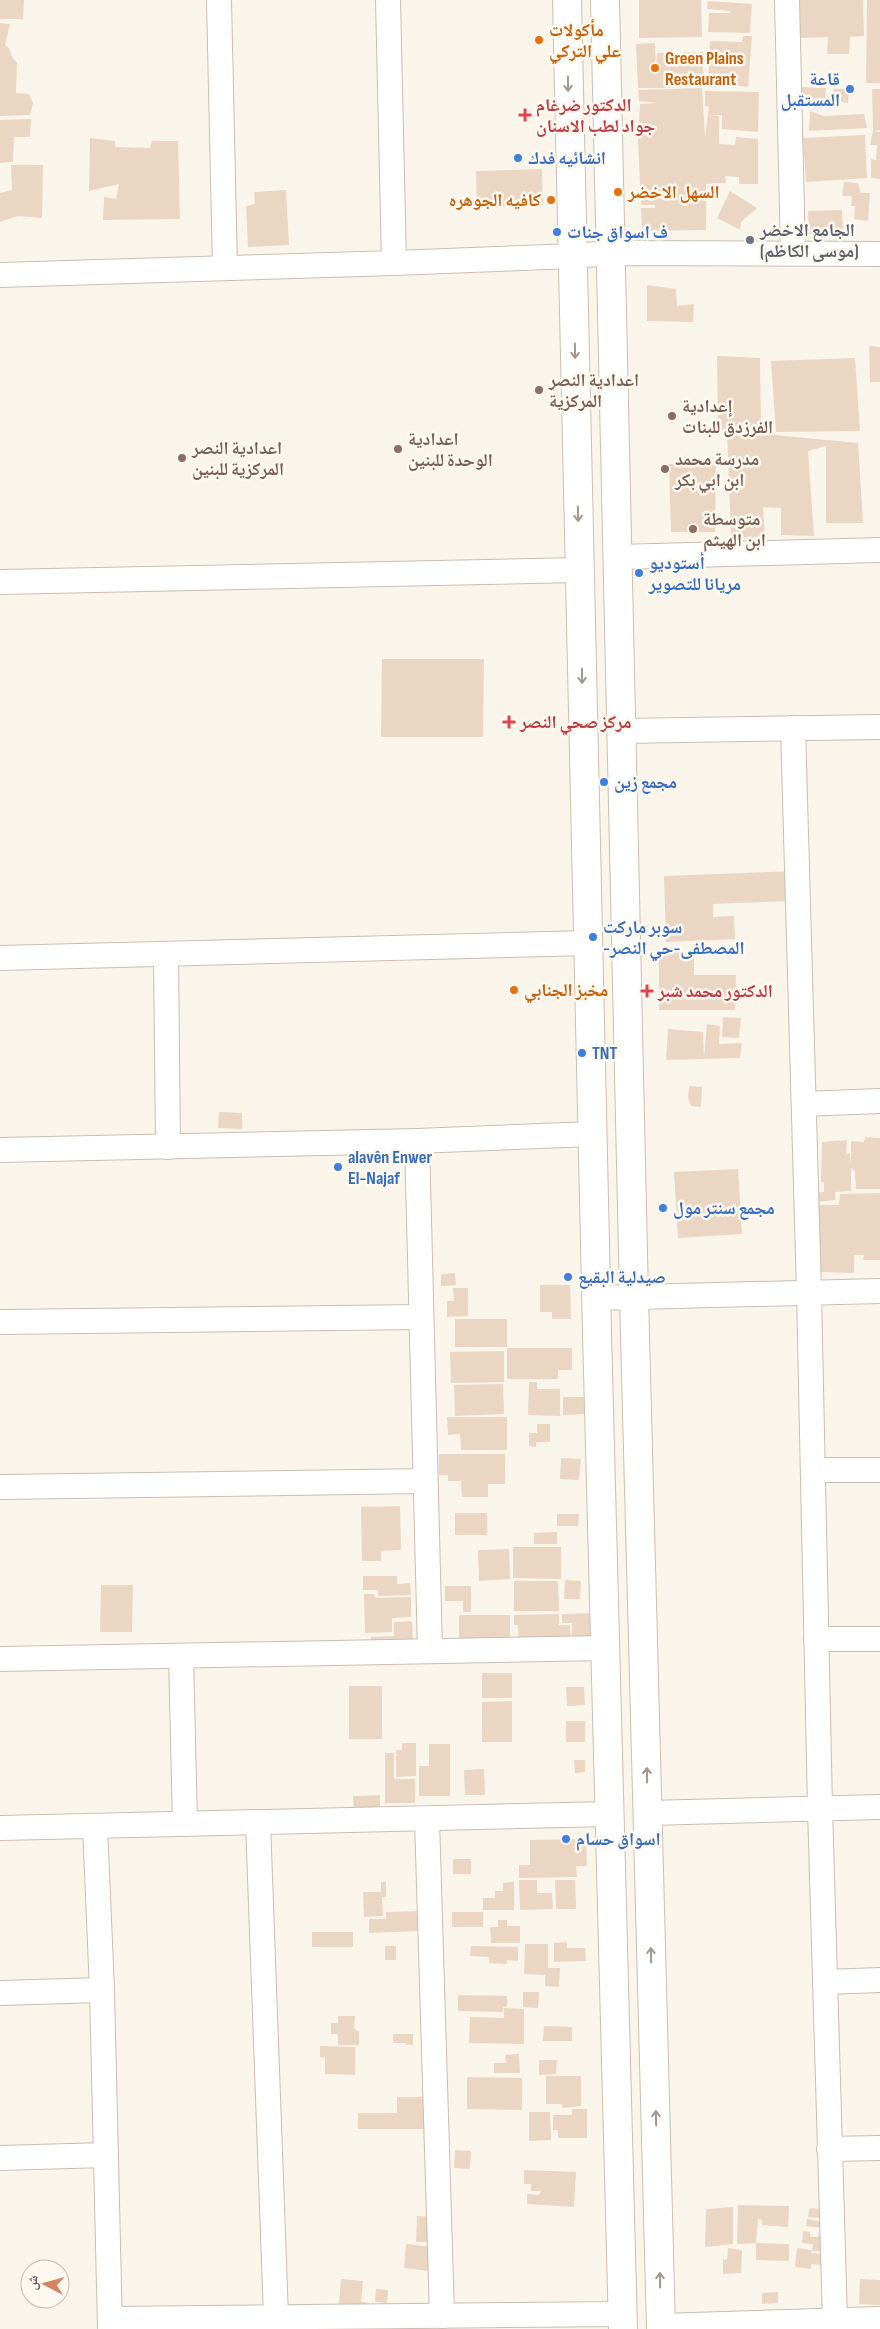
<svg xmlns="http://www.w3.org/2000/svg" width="880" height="2329" font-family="'Sofia Sans Condensed','Noto Naskh Arabic',sans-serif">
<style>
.building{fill:#ead6c3}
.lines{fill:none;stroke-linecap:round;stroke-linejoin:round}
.street-casing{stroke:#cbbeb1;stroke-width:26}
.secondary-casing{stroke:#cdbfaf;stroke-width:30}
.street{stroke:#fff;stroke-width:24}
.secondary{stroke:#fff;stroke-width:28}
.oneway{stroke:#a3978e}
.food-dot{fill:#e8710a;stroke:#fdf9f0;stroke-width:2}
.shop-dot{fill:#3f7fe0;stroke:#fdf9f0;stroke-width:2}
.health-dot{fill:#e0444e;stroke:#fdf9f0;stroke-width:2}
.worship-dot{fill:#6b7280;stroke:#fdf9f0;stroke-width:2}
.education-dot{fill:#8d6e63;stroke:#fdf9f0;stroke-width:2}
.labels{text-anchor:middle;stroke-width:5;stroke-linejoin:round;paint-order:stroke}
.food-label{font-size:18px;font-weight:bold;fill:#c56008;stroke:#fdf9f0;text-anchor:start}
.shop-label{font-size:18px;font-weight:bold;fill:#366cbe;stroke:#fdf9f0;text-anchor:start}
.health-label{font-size:18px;font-weight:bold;fill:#be3a42;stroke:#fdf9f0;text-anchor:start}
.worship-label{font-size:18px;font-weight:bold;fill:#5b616d;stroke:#fdf9f0;text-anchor:start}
.education-label{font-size:18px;font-weight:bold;fill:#785e54;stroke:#fdf9f0;text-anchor:start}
</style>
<rect width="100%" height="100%" fill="#faf5ea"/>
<g class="building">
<polygon points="0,0 24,0 23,19 0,19"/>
<polygon points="639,0 701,0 702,37 639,38"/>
<polygon points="798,0 863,0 864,36 850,37 849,54 827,54 828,37 799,38"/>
<polygon points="867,0 880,0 880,83 866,83"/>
<polygon points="708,1 752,4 750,33 708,32 709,13 730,13 730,11 707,9"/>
<polygon points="0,23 10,24 5,45 9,48 12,57 17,63 16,93 29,94 33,103 30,115 0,116"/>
<polygon points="743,36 752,36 748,87 708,82 710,41 742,42"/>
<polygon points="655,43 656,79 657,53 703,52 703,80 674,80 674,88 638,88 636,44"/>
<polygon points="800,87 826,88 825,99 800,98"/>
<polygon points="702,88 705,137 709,107 705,106 705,91 759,92 758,132 722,129 722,115 708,115 719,116 719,144 735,145 736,137 758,139 758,184 739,184 739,177 725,176 726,183 706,184 706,230 642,231 641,208 655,208 655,205 641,205 638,139 640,104 657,103 639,101 638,90"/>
<polygon points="834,89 849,89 848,103 830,100"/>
<polygon points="872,89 880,89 880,130 873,131"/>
<polygon points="810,111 824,116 864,114 867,128 809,131"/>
<polygon points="31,119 30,137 14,137 13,162 0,163 0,120"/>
<polygon points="873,131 880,132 880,179 871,178 871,159 876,160 877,145 870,145"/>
<polygon points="865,135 867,178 806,182 803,138"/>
<polygon points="90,138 115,141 115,147 150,148 152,141 178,141 180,219 103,220 104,197 116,199 119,184 89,191"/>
<polygon points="11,165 43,165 42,218 18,216 0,222 0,193 12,190"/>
<polygon points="542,169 543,205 477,207 476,171"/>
<polygon points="844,182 858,183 861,193 870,193 868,221 854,219 855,206 851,206 852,196 842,196"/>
<polygon points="286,190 289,245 248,247 246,206 255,204 254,192"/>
<polygon points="730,191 757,208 741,222 740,230 717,218"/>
<polygon points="842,210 843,233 809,234 808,211"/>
<polygon points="647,285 676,289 677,306 694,304 693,322 647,321"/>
<polygon points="869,346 880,347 880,382 870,382"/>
<polygon points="717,356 760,358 761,429 771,432 735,431 858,443 863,523 826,523 826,446 808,451 814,536 781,535 781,508 763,507 765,537 731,538 727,430 718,430"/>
<polygon points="855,358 860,431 776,432 771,361"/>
<polygon points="669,464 716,464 715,532 671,532"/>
<polygon points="382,659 484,659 483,737 381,737"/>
<polygon points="797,871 791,901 713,904 713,917 734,916 735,939 666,942 664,876"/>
<polygon points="659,951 694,952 694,975 736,975 735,1010 659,1010"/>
<polygon points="723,1017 741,1018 739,1038 722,1037"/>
<polygon points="707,1024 720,1026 719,1044 742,1043 740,1058 666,1060 668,1029 703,1032 704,1057"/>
<polygon points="689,1086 702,1087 701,1107 691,1106 688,1098"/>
<polygon points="219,1112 242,1113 242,1129 218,1128"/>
<polygon points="865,1137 880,1138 880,1189 856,1189 855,1171 851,1168 851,1191 835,1192 835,1200 817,1202 815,1193 824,1192 824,1182 821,1182 822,1142 847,1140 846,1154 850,1153 851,1165 851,1141 864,1142"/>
<polygon points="738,1169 742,1234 678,1238 674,1172"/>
<polygon points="880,1193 880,1260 863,1260 864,1255 854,1255 854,1273 821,1272 817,1205 839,1205 840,1194"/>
<polygon points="455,1273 456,1285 441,1286 441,1274"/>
<polygon points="540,1285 570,1285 571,1319 552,1319 552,1312 540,1312"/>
<polygon points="453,1288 468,1288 468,1316 447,1317 447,1301 454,1301"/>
<rect x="455" y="1319" width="52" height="28"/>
<polygon points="507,1348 572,1348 572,1370 558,1370 558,1379 507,1379"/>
<polygon points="504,1351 504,1382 451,1383 450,1352"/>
<polygon points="529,1382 537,1382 537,1389 560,1389 560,1416 528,1415"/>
<polygon points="503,1384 504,1414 455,1416 454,1385"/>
<polygon points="563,1397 586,1397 586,1414 563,1415"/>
<polygon points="447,1417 507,1417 507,1450 461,1450 460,1434 448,1435"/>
<polygon points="537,1424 550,1424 550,1442 536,1442 536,1447 529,1446 529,1433 537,1433"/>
<polygon points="439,1454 505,1454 505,1484 488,1484 488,1497 462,1497 461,1481 448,1481 448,1475 439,1475"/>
<polygon points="561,1458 581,1459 579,1480 560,1479"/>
<polygon points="400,1506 401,1550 381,1551 381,1561 362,1561 361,1507"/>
<rect x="455" y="1513" width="32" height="22"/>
<polygon points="557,1514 579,1514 578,1526 557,1526"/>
<polygon points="557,1532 557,1544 534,1544 534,1533"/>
<polygon points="513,1547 561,1547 561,1579 513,1578"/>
<polygon points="509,1549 510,1579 479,1581 478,1550"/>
<polygon points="363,1576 397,1576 397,1584 410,1583 411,1595 378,1596 378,1590 363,1590"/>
<polygon points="565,1580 581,1581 580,1599 564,1599"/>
<polygon points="514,1581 558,1581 559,1611 514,1611"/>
<polygon points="101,1585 133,1585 132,1632 100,1632"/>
<polygon points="445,1586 471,1586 471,1612 463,1612 463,1601 445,1601"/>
<polygon points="364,1594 374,1594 375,1598 411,1597 411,1617 392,1618 392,1632 365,1633"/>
<polygon points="590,1613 591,1644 572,1644 572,1623 562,1623 562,1614"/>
<polygon points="559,1614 559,1625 570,1625 571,1645 519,1645 518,1625 514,1625 514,1615"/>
<rect x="459" y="1615" width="51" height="31"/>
<polygon points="412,1621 413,1645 371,1647 371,1637 394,1636 394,1622"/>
<rect x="482" y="1673" width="30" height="25"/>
<rect x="349" y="1686" width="33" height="53"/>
<polygon points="566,1687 584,1687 585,1705 567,1706"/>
<polygon points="512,1701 512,1742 482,1742 482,1702"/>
<rect x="566" y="1721" width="19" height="21"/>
<polygon points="402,1743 416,1743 416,1776 396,1777 396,1750 402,1750"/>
<polygon points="429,1744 450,1744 450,1796 419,1796 419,1766 429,1766"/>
<polygon points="385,1753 394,1753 394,1779 415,1779 415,1803 385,1803"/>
<polygon points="574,1760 585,1760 585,1772 575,1773"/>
<polygon points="484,1769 485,1795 465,1795 464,1770"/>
<polygon points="380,1795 380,1814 354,1815 353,1796"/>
<polygon points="586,1839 587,1866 576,1866 577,1877 519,1878 519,1865 530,1865 530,1840"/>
<rect x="453" y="1859" width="18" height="15"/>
<polygon points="519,1880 537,1880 537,1893 552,1893 553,1909 520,1910"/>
<polygon points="555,1880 575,1880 576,1909 556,1909"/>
<polygon points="381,1882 386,1882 386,1897 382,1897 383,1916 364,1917 363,1892 381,1892"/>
<polygon points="514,1882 514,1910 483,1910 483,1898 495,1898 495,1891 503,1891 503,1883"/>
<polygon points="421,1911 421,1931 369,1933 369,1919 386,1919 386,1912"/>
<rect x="452" y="1912" width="31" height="15"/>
<polygon points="498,1920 507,1920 507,1926 520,1926 520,1943 491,1943 490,1927 498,1927"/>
<rect x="312" y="1932" width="41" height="15"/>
<polygon points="567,1942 567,1948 585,1948 586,1961 554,1962 554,1943"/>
<polygon points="525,1944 548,1944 548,1968 560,1968 559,1987 545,1986 545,1975 524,1974"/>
<rect x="385" y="1946" width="11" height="14"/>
<polygon points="471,1946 518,1947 518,1961 507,1960 507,1964 489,1963 489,1957 470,1956"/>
<polygon points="523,1992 539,1992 538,2008 523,2007"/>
<polygon points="458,1995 507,1996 507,2006 503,2007 503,2012 458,2011"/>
<polygon points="504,2008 524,2009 524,2044 469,2043 470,2017 504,2018"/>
<polygon points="338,2016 355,2016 354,2028 359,2032 359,2045 338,2045 338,2034 331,2034 331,2023 338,2023"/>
<polygon points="544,2026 572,2027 572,2041 543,2041"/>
<polygon points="393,2034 413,2034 413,2045 406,2045 406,2043 393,2043"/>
<polygon points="320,2046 355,2047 355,2075 325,2074 325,2058 320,2057"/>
<polygon points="519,2054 520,2073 494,2073 494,2063 506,2063 505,2055"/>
<polygon points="539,2060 557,2060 556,2074 539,2075"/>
<polygon points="546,2076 581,2076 581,2106 562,2108 562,2104 546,2104"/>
<polygon points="467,2077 522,2078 522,2110 467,2109"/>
<polygon points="397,2097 424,2097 424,2129 358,2129 358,2113 397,2113"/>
<polygon points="572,2109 587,2109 587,2138 558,2138 558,2130 553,2130 553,2115 572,2115"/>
<polygon points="529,2112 550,2112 551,2140 529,2141"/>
<polygon points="455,2150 471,2151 470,2169 454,2168"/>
<polygon points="524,2170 576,2172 574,2207 527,2204 527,2194 539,2195 541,2191 531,2191 531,2184 524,2184"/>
<polygon points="738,2205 789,2206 788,2227 762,2225 762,2220 758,2219 756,2243 737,2244"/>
<polygon points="733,2207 733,2244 705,2247 706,2209"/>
<polygon points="811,2208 827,2210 826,2218 808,2217 809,2210"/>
<polygon points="417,2216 431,2217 429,2242 416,2242"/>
<polygon points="807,2219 823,2222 822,2228 806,2226"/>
<polygon points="803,2231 810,2232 810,2237 818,2237 819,2234 824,2235 822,2251 812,2251 813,2244 802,2243"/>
<polygon points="756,2243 789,2244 789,2261 756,2260"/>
<polygon points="406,2244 432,2247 429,2271 404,2268"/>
<polygon points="728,2248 742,2250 741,2273 723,2274 723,2259 727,2260"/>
<polygon points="797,2248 812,2250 811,2253 823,2254 822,2265 811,2264 811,2269 795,2267"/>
<polygon points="341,2279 363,2281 361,2302 366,2302 365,2316 349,2305 339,2304"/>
<polygon points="860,2279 880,2280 880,2305 859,2304"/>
<polygon points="376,2289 388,2290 387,2303 375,2302"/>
<polygon points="778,2292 778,2303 762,2304 762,2293"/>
</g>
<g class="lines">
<g class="street-casing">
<g id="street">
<polyline points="219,0 225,268"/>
<polyline points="388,0 394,263"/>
<polyline points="787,0 793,253"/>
<polyline points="0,275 394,263 572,256 612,253 880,254"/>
<polyline points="618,557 880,550"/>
<polyline points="0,582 579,570"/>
<polyline points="793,728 809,1292 820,1808 835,2320"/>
<polyline points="622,731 880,727"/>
<polyline points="166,954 168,1147"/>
<polyline points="0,958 588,943"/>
<polyline points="804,1104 880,1101"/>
<polyline points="417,1141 430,1651"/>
<polyline points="0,1150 417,1141 592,1134"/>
<polyline points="596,1298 880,1291"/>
<polyline points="0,1322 420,1317"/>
<polyline points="813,1470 880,1470"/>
<polyline points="0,1487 425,1481"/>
<polyline points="816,1639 880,1639"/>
<polyline points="181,1656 185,1824"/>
<polyline points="0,1659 605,1648"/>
<polyline points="648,1813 880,1807"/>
<polyline points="427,1819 442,2316"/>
<polyline points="258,1822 276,2317"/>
<polyline points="95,1826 102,1990 110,2329"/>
<polyline points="0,1828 610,1814"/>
<polyline points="825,1982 880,1980"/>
<polyline points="0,1993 102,1990"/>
<polyline points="829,2149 880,2148"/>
<polyline points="0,2158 106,2155"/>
<polyline points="110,2319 623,2314"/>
<polyline points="661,2326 880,2319"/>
</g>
</g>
<g class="secondary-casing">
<g id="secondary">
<polyline points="567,0 597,1333 623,2329"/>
<polyline points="605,0 634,1297 661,2329"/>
</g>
</g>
<use href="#street" class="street"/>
<use href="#secondary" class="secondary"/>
</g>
<defs><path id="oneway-shaft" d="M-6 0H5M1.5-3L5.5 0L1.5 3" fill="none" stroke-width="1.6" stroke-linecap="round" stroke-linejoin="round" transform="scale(1.25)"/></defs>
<g class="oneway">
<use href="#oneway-shaft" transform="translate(568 84) rotate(89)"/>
<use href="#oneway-shaft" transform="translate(575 351) rotate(89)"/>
<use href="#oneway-shaft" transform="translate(578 514) rotate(89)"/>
<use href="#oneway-shaft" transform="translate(582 676) rotate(89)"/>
<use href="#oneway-shaft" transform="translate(647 1775) rotate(-91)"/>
<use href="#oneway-shaft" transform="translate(651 1955) rotate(-91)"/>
<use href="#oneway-shaft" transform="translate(656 2118) rotate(-91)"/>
<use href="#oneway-shaft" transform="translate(660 2280) rotate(-91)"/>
</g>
<g class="food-dot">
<circle cx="539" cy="40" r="5"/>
<circle cx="655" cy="68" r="5"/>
<circle cx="618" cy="192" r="5"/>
<circle cx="551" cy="200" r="5"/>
<circle cx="514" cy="990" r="5"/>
</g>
<g class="shop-dot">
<circle cx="850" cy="89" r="5"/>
<circle cx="518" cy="158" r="5"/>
<circle cx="557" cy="232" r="5"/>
<circle cx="639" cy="573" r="5"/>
<circle cx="604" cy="782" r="5"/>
<circle cx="593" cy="937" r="5"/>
<circle cx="582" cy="1053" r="5"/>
<circle cx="338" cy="1167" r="5"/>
<circle cx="663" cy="1208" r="5"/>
<circle cx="568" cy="1277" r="5"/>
<circle cx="566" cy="1839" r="5"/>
</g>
<g class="health-dot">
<path d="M522.5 107.5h5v5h5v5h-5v5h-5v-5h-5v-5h5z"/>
<path d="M506.5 714.5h5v5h5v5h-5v5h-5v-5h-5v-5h5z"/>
<path d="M644.5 983.5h5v5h5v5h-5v5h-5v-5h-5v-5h5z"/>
</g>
<circle class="worship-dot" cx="750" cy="240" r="5"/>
<g class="education-dot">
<circle cx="539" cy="390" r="5"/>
<circle cx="672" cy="416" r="5"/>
<circle cx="398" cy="449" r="5"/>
<circle cx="182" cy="458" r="5"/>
<circle cx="665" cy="469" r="5"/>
<circle cx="693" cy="529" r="5"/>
</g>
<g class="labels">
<g class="food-label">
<text x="549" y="36">مأكولات<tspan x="549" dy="21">علي التركي</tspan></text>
<text x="665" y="64">Green Plains<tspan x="665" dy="21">Restaurant</tspan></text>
<text x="628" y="198">السهل الاخضر</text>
<text x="541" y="206" text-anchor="end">كافيه الجوهره</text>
<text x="524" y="996">مخبز الجنابي</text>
</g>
<g class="shop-label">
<text x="840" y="85" text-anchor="end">قاعة<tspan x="840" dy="21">المستقبل</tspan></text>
<text x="528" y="164">انشائيه فدك</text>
<text x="567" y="238">ف اسواق جنات</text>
<text x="649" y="569">أستوديو<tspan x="649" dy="21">مريانا للتصوير</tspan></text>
<text x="614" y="788">مجمع زين</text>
<text x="603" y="933">سوبر ماركت<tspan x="603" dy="21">-المصطفى-حي النصر</tspan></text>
<text x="592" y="1059">TNT</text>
<text x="348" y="1163">alavên Enwer<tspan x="348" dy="21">El-Najaf</tspan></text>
<text x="673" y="1214">مجمع سنتر مول</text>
<text x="578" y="1283">صيدلية البقيع</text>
<text x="576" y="1845">اسواق حسام</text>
</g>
<g class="health-label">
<text x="536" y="111">الدكتور ضرغام<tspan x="536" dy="21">جواد لطب الاسنان</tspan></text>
<text x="520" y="728">مركز صحي النصر</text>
<text x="658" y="997">الدكتور محمد شبر</text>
</g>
<g class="worship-label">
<text x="760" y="236">الجامع الاخضر<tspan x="760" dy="21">(موسى الكاظم)</tspan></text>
</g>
<g class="education-label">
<text x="549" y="386">اعدادية النصر<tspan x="549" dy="21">المركزية</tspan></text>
<text x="682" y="412">إعدادية<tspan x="682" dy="21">الفرزدق للبنات</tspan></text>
<text x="408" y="445">اعدادية<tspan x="408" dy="21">الوحدة للبنين</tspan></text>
<text x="192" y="454">اعدادية النصر<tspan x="192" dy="21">المركزية للبنين</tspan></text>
<text x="675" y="465">مدرسة محمد<tspan x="675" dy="21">ابن ابي بكر</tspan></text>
<text x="703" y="525">متوسطة<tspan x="703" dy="21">ابن الهيثم</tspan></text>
</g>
</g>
<g transform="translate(45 2284) rotate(276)"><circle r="24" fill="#fdf9f0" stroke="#c5bbb0"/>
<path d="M0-4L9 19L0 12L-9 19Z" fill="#d38360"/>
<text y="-8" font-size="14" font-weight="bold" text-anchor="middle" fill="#725f51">ش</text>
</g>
</svg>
